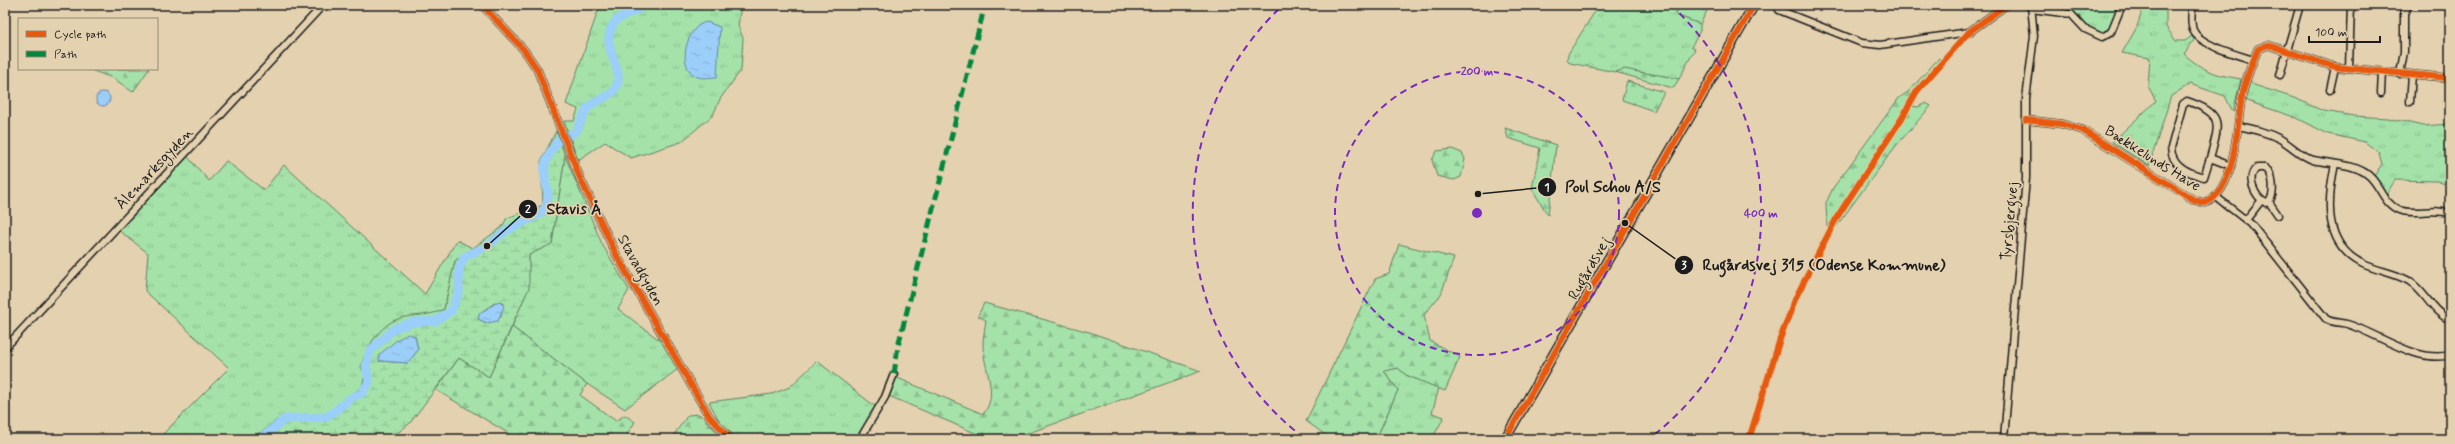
<svg xmlns="http://www.w3.org/2000/svg" width="2455" height="444" font-family="Mynerve,sans-serif">
<style>
.grass{fill:url(#grass-tufts);stroke:#607f62}
.forest{fill:url(#forest-firs);stroke:#607f62}
.wetland{fill:url(#wetland-marsh);stroke:#607f62;fill-rule:evenodd}
.pitch{fill:#a4e2a9;stroke:#607f62}
.water{fill:url(#water-ripples);stroke:#6887a1}
.lines{fill:none;stroke-linecap:round;stroke-linejoin:round}
.river{stroke:#9bcef9;stroke-width:9}
.minor-casing{stroke:#1c1c1c;stroke-width:9}
.major-casing{stroke:#1c1c1c;stroke-width:11}
.minor{stroke:#e3d1af;stroke-width:6}
.major{stroke:#e3d1af;stroke-width:8}
.quiet{stroke:#00873e;stroke-width:5;stroke-dasharray:10 5;stroke-linecap:butt}
.cycleway-casing{stroke:#e3d1af;stroke-width:8}
.cycleway{stroke:#e8590c;stroke-width:6}
.ring{fill:none;stroke:#7b2cbf;stroke-width:2;stroke-dasharray:7 5}
.labels{text-anchor:middle;stroke-width:3.5;stroke-linejoin:round;paint-order:stroke}
.street-label{font-size:15px;fill:#1c1c1c;stroke:#e3d1af}
.centre{fill:#7b2cbf;stroke:#e3d1af;stroke-width:2}
.ring-label{font-size:12px;text-anchor:middle;font-weight:bold;fill:#7b2cbf;stroke:#e3d1af;stroke-width:3.5;stroke-linejoin:round;paint-order:stroke}
.leader{fill:none;stroke:#1c1c1c;stroke-width:1.5}
.callout-dot{fill:#1c1c1c;stroke:#e3d1af;stroke-width:1.5}
.mark-label{font-size:12px;text-anchor:middle;font-weight:bold;fill:#fff}
.callout-label{font-size:16px;text-anchor:middle;font-weight:bold;fill:#1c1c1c;stroke:#e3d1af;stroke-width:3.5;stroke-linejoin:round;paint-order:stroke}
</style>
<defs>
<pattern id="grass-tufts" width="24" height="20" patternUnits="userSpaceOnUse"><rect width="24" height="20" fill="#a4e2a9"/><path d="M3 7l-1-3M5 7V3M7 7l1-3M15 17l-1-3M17 17v-4M19 17l1-3" fill="none" stroke="#8dc191"/></pattern>
<pattern id="forest-firs" width="22" height="20" patternUnits="userSpaceOnUse"><rect width="22" height="20" fill="#a4e2a9"/><path d="M5 1l3.5 6h-7zM16 11l3.5 6h-7z" fill="#8dc191"/></pattern>
<pattern id="wetland-marsh" width="20" height="14" patternUnits="userSpaceOnUse"><rect width="20" height="14" fill="#a4e2a9"/><path d="M1 5h8M5 5V1M11 12h8M15 12V8" fill="none" stroke="#8dc191"/></pattern>
<pattern id="water-ripples" width="26" height="14" patternUnits="userSpaceOnUse"><rect width="26" height="14" fill="#9bcef9"/><path d="M2 4q2-2 4 0t4 0M15 11q2-2 4 0t4 0" fill="none" stroke="#85b0d5"/></pattern>
</defs>
<rect width="100%" height="100%" fill="#e3d1af"/>
<filter id="ink" filterUnits="userSpaceOnUse"><feTurbulence type="fractalNoise" baseFrequency=".025" numOctaves="2"/><feDisplacementMap in="SourceGraphic" scale="8" xChannelSelector="R" yChannelSelector="G"/><feConvolveMatrix kernelMatrix="1 2 1 2 8 2 1 2 1" color-interpolation-filters="sRGB"/></filter>
<g filter="url(#ink)">
<g class="grass">
<polygon points="600,5 741,5 738,26 743,38 741,70 720,99 713,115 681,142 631,158 605,142 578,160 564,121 574,121 578,109 566,104"/>
<polygon points="1599,5 1679,5 1676,15 1700,24 1700,31 1691,47 1695,49 1679,79 1625,70 1615,72 1570,63 1567,59 1568,54"/>
<polygon points="2037,5 2120,5 2112,28 2103,34 2090,29 2076,13"/>
<path d="M2144,5h22v22l10,14h9l7,-5 2,4 -10,14c19,17 32,21 57,25l-8,33 -8,-16 -35,-12 -19,12 -22,70 -37,-24 44,-41 -8,-15 2,-28 -28,-5 15,-26z"/>
<polygon points="2247,77 2254,85 2297,99 2323,111 2354,116 2387,118 2423,126 2450,124 2450,186 2437,181 2395,180 2386,195 2374,176 2382,164 2379,153 2365,142 2328,134 2297,118 2241,99"/>
<polygon points="187,156 209,181 226,161 264,190 284,165 425,294 457,240 474,249 455,261 444,309 434,314 393,321 375,339 362,387 325,415 277,420 262,432 246,439 158,439 229,368 145,291 148,253 117,229"/>
<polygon points="565,156 602,244 629,290 618,309 666,345 678,369 625,409 587,384 512,327 528,288 529,255 552,243"/>
<polygon points="817,361 877,408 856,439 737,439 721,424 709,402 772,394 790,387"/>
<polygon points="1398,368 1406,375 1439,388 1432,413 1444,417 1432,439 1376,439 1398,390 1384,371"/>
</g>
<g class="forest">
<polygon points="1939,58 1942,61 1918,88 1830,227 1827,226 1826,203 1833,188 1899,98 1908,92"/>
<polygon points="88,69 149,69 133,92 113,78"/>
<path d="M1625,69c18,5 36,5 54,10l-6,9 -58,-16z"/>
<polygon points="1627,81 1664,92 1654,111 1622,100"/>
<polygon points="1926,103 1931,106 1895,147 1835,228 1832,228 1911,106 1918,107"/>
<polygon points="1505,128 1556,145 1548,215 1532,189 1540,148 1508,138"/>
<polygon points="1452,149 1462,153 1465,159 1461,177 1454,180 1437,176 1432,160 1437,151"/>
<polygon points="1399,244 1454,258 1441,294 1424,315 1430,341 1460,357 1445,391 1406,375 1398,368 1384,371 1398,390 1376,439 1331,439 1306,421 1375,279 1389,274"/>
<path d="M984,303l105,29 112,39 -189,68h-23l-100,-43 6,-19 88,37c17,-19 0,-46 0,-69 0,-8 2,-17 3,-25l-8,-4z"/>
<polygon points="512,327 587,384 580,395 616,421 625,415 635,422 624,439 518,439 436,390 459,358 489,377"/>
<polygon points="699,414 724,439 671,439 688,415"/>
</g>
<path class="wetland" d="M556,131l9,25 -13,88 -23,11v33l-40,89 -30,-19 -49,65 -20,16h-144l16,-7 15,-12 48,-5 37,-28 3,-12 -4,-8c4,-17 16,-37 32,-46 15,-8 35,-3 51,-12l11,-48 47,-34 5,-9 36,-13 -2,-44zM496,302l7,1 -2,14 -14,6 -9,-4 2,-6zM415,336l3,14 -10,13 -29,-2z"/>
<polygon class="pitch" points="1679,5 1707,11 1700,24 1676,15"/>
<g class="water">
<path d="M707,22l13,5 -3,50c-5,0 -13,2 -19,0 -23,-8 -12,-52 9,-55z"/>
<circle cx="103" cy="99" r="7"/>
<polygon points="499,301 504,306 498,321 487,323 478,319 480,313"/>
<polygon points="408,334 415,336 418,350 408,363 379,361 379,355 398,339"/>
</g>
<g class="lines">
<path class="river" d="M260,439l25,-20 42,-2 24,-19 11,-5 7,-11 -3,-16 4,-15 25,-23 19,-6 21,-1 16,-10 8,-20v-22l5,-12 23,-11 19,-15 35,-18c16,-16 -2,-34 5,-52 3,-6 9,-19 15,-23 4,-2 10,-3 14,-6 6,-7 7,-17 13,-24 7,-9 21,-9 27,-19 13,-21 -19,-42 0,-67 8,-9 21,-9 28,-17"/>
<g class="minor-casing">
<g id="minor">
<polyline points="482,5 524,50 537,69 580,178 617,256 709,416 731,439"/>
<path d="M2192,5c0,8 -2,17 1,25 6,15 45,25 60,30"/>
<polyline points="2446,5 2450,5"/>
<polyline points="2031,9 2071,14 2085,29 2102,37 2111,32 2122,5"/>
<polyline points="1779,10 1862,43 1880,45 1969,32 2006,5"/>
<polyline points="2349,68 2351,5"/>
<polyline points="2400,74 2404,52 2404,13 2409,5"/>
<polyline points="2280,75 2300,5"/>
<polyline points="2330,90 2335,67"/>
<polyline points="2381,93 2382,71"/>
<polyline points="2410,102 2412,75"/>
<path d="M2026,120l36,4 20,6 112,70 11,3c30,-10 32,-77 36,-101 3,-19 10,-36 17,-53l10,-4 67,22 115,11"/>
<path d="M2239,126c14,3 28,6 41,13 11,6 20,17 33,21 17,4 39,3 54,14 13,9 15,29 32,36 16,6 34,-3 51,4"/>
<path d="M2210,158l-6,19c-16,-4 -32,-11 -33,-29l12,-44 4,-3c38,13 32,23 23,57l21,8"/>
<path d="M2335,164c-8,37 -12,80 28,100 15,7 32,9 46,17 17,11 22,30 41,39"/>
<path d="M2215,196l36,28 75,95c7,4 13,3 21,5 31,9 69,40 103,31"/>
<path d="M2269,202l-3,1c-11,-6 -21,-26 -9,-35h8c9,6 10,26 4,34l9,13"/>
<polyline points="2246,220 2261,201"/>
<polyline points="5,348 323,5"/>
<polyline points="860,439 885,397 894,374"/>
<polyline points="2004,439 2026,178 2026,99 2034,36 2031,5"/>
</g>
</g>
<g class="major-casing">
<polyline id="major" points="1505,439 1754,5"/>
</g>
<use href="#minor" class="minor"/>
<use href="#major" class="major"/>
<polyline class="quiet" points="894,374 898,346 985,5"/>
<g class="cycleway-casing">
<g id="cycleway">
<polyline points="482,5 524,50 537,69 580,178 617,256 709,416 731,439"/>
<path d="M2026,120l36,4 20,6 112,70 11,3c30,-10 32,-77 36,-101 3,-19 10,-36 17,-53l10,-4 67,22 115,11"/>
<polyline points="1505,439 1754,5"/>
<polyline points="1749,439 1780,339 1796,297 1837,217 1902,118 1917,91 1969,32 2006,5"/>
</g>
</g>
<use href="#cycleway" class="cycleway"/>
</g>
</g>
<g class="ring">
<circle cx="1477" cy="213" r="142"/>
<path d="M1304 438A284 284 0 0 1 1283 5M1671 5A284 284 0 0 1 1650 438"/>
</g>
<g class="labels">
<g class="street-label">
<text transform="translate(2153 158) rotate(32)" y="5">Bækkelunds Have</text>
<text transform="translate(154 168) rotate(-47)" y="5">Ålemarksgyden</text>
<text transform="translate(2009 221) rotate(-85)" y="5">Tyrsbjergvej</text>
<text transform="translate(1589 268) rotate(-60)" y="5">Rugårdsvej</text>
<text transform="translate(641 270) rotate(61)" y="5">Stavadgyden</text>
</g>
</g>
<circle cx="1477" cy="213" r="6" class="centre"/>
<g class="ring-label">
<text x="1477" y="75">200 m</text>
<text x="1761" y="217">400 m</text>
</g>
<path class="leader" d="M1478 194L1547 187M487 246L528 209M1625 223L1684 265"/>
<g class="callout-dot">
<circle cx="1478" cy="194" r="4"/>
<circle cx="487" cy="246" r="4"/>
<circle cx="1625" cy="223" r="4"/>
<circle cx="1547" cy="187" r="10"/>
<circle cx="528" cy="209" r="10"/>
<circle cx="1684" cy="265" r="10"/>
</g>
<g class="mark-label">
<text x="1547" y="191">1</text>
<text x="528" y="213">2</text>
<text x="1684" y="269">3</text>
</g>
<g class="callout-label">
<text x="1613" y="192">Poul Schou A/S</text>
<text x="574" y="214">Stavis Å</text>
<text x="1824" y="270">Rugårdsvej 315 (Odense Kommune)</text>
</g>
<rect width="2455" height="444" fill="none" stroke="#e3d1af" stroke-width="20"/>
<rect x="10" y="10" width="2435" height="424" fill="none" stroke="#1c1c1c" stroke-width="1.5" filter="url(#ink)"/>
<rect x="18" y="18" width="140" height="52" fill="#e3d1af" stroke="#938974"/>
<rect x="26" y="31" width="20" height="6" fill="#e8590c" stroke="#938974"/>
<text x="54" y="38" font-size="12" fill="#1c1c1c">Cycle path</text>
<rect x="26" y="51" width="20" height="6" fill="#00873e" stroke="#938974"/>
<text x="54" y="58" font-size="12" fill="#1c1c1c">Path</text>
<path d="M2309 36v6h71v-6" fill="none" stroke="#1c1c1c" stroke-width="2"/>
<text x="2315" y="36" font-size="12" fill="#1c1c1c" stroke="#e3d1af" stroke-width="3" paint-order="stroke">100 m</text>
</svg>
